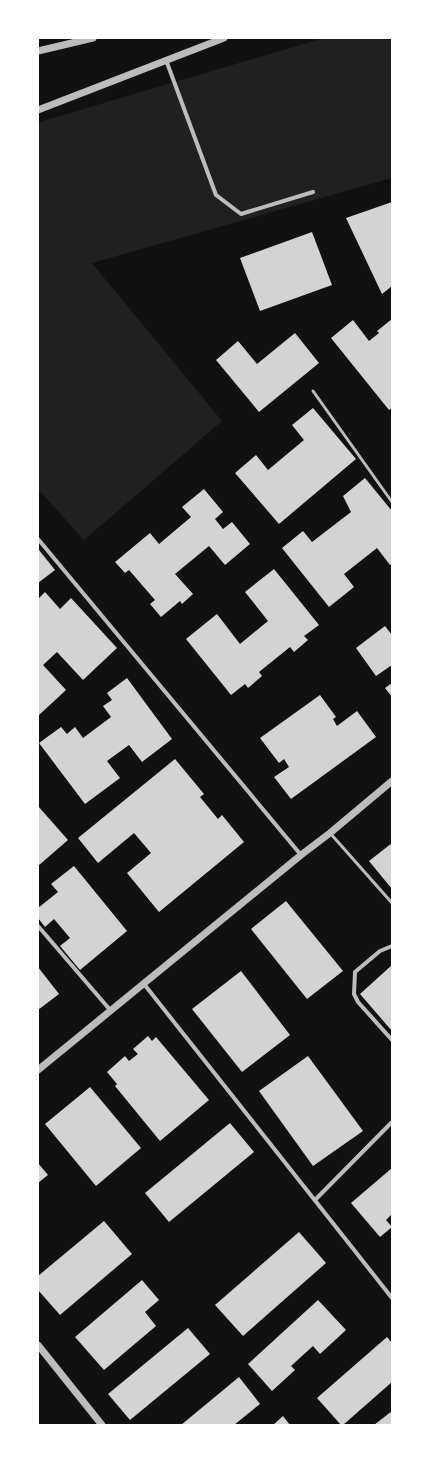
<svg xmlns="http://www.w3.org/2000/svg" width="430" height="1463" font-family="'Golos Text',sans-serif">
<style>
.green{fill:#202020}
.building{fill:#d3d3d3}
.lines{fill:none;stroke-linecap:round;stroke-linejoin:round}
.service{stroke:#bcbcbc;stroke-width:3}
.minor{stroke:#bcbcbc;stroke-width:4}
.tertiary{stroke:#bcbcbc;stroke-width:7}
</style>
<rect width="100%" height="100%" fill="#111"/>
<polygon class="green" points="324,38 392,38 392,178 92,263 222,421 84,540 38,489 38,124 46,120"/>
<g class="building">
<polygon points="392,202 392,286 382,294 346,218"/>
<polygon points="312,232 332,285 260,311 240,258"/>
<polygon points="392,319 392,408 389,410 331,338 353,320 369,341 379,333 377,331"/>
<polygon points="295,333 319,363 259,412 216,360 238,341 257,364"/>
<polygon points="313,408 356,459 279,524 235,473 256,455 268,470 304,440 292,425"/>
<polygon points="365,478 392,511 392,564 390,565 377,548 344,574 354,587 329,607 282,548 303,531 312,542 351,512 343,496"/>
<polygon points="204,489 223,512 215,519 223,529 232,522 250,544 225,565 209,546 175,574 193,594 182,604 180,601 161,617 150,604 155,600 129,570 125,573 115,562 150,533 159,544 191,517 182,507"/>
<polygon points="39,550 55,570 38,583 38,551"/>
<polygon points="274,569 319,625 304,636 308,640 294,652 290,647 259,672 262,676 248,688 245,684 231,695 186,639 217,614 240,644 268,621 245,592"/>
<polygon points="45,592 60,609 71,598 117,648 83,680 57,652 43,665 66,690 38,716 38,599"/>
<polygon points="385,626 392,635 392,665 376,676 356,648"/>
<polygon points="127,678 172,739 142,762 129,745 107,761 120,778 85,804 39,743 61,727 67,734 75,727 83,738 111,717 103,706 112,700 107,693"/>
<polygon points="392,683 392,697 385,688"/>
<polygon points="320,695 336,717 333,719 337,726 357,711 376,737 291,799 274,777 289,767 284,759 279,763 260,738"/>
<polygon points="175,759 204,794 200,797 218,819 222,815 244,842 159,912 127,873 151,853 134,833 98,863 78,838"/>
<polygon points="38,806 68,840 38,866"/>
<polygon points="392,843 392,889 369,861"/>
<polygon points="74,866 127,931 80,970 60,946 70,938 54,919 45,927 38,918 38,908 58,892 51,884"/>
<polygon points="286,901 343,971 307,999 251,929"/>
<polygon points="392,965 392,1031 360,994"/>
<polygon points="38,967 59,994 38,1010"/>
<polygon points="241,971 290,1035 242,1072 192,1009"/>
<polygon points="148,1036 152,1041 156,1037 209,1100 160,1141 115,1086 117,1084 107,1072 125,1056 129,1061 138,1054 133,1049"/>
<polygon points="308,1056 363,1131 313,1166 259,1091"/>
<polygon points="90,1087 141,1148 96,1186 45,1124"/>
<polygon points="230,1123 254,1152 169,1222 145,1193"/>
<polygon points="38,1163 48,1175 38,1183"/>
<polygon points="392,1168 392,1216 391,1215 386,1220 392,1227 380,1237 351,1203"/>
<polygon points="104,1221 132,1254 60,1315 38,1290 38,1276"/>
<polygon points="299,1232 326,1263 243,1336 215,1305"/>
<polygon points="142,1280 159,1300 145,1312 156,1326 104,1370 75,1337"/>
<polygon points="318,1300 346,1330 320,1354 313,1346 291,1366 295,1370 272,1391 248,1364"/>
<polygon points="188,1328 210,1354 130,1420 108,1394"/>
<polygon points="387,1337 392,1343 392,1382 343,1425 341,1425 317,1398"/>
<polygon points="239,1377 260,1404 234,1425 181,1425"/>
<polygon points="392,1411 392,1425 374,1425"/>
<polygon points="283,1416 290,1425 273,1425"/>
</g>
<g class="lines">
<g class="service">
<polyline points="313,391 392,502"/>
<polyline points="330,833 392,903"/>
</g>
<g class="minor">
<polyline points="166,60 216,195 241,214 313,192"/>
<polyline points="38,539 301,855"/>
<polyline points="38,926 111,1011"/>
<polyline points="392,946 380,951 355,972 354,994 358,1002 392,1040"/>
<polyline points="144,984 392,1298"/>
<polyline points="315,1200 392,1122"/>
</g>
<g class="tertiary">
<polyline points="38,51 93,38"/>
<polyline points="38,110 224,38"/>
<polyline points="38,1070 301,855 330,833 392,781"/>
<polyline points="38,1345 102,1425"/>
</g>
</g>
<rect width="430" height="1463" fill="none" stroke="#ffffff" stroke-width="78"/>
</svg>
